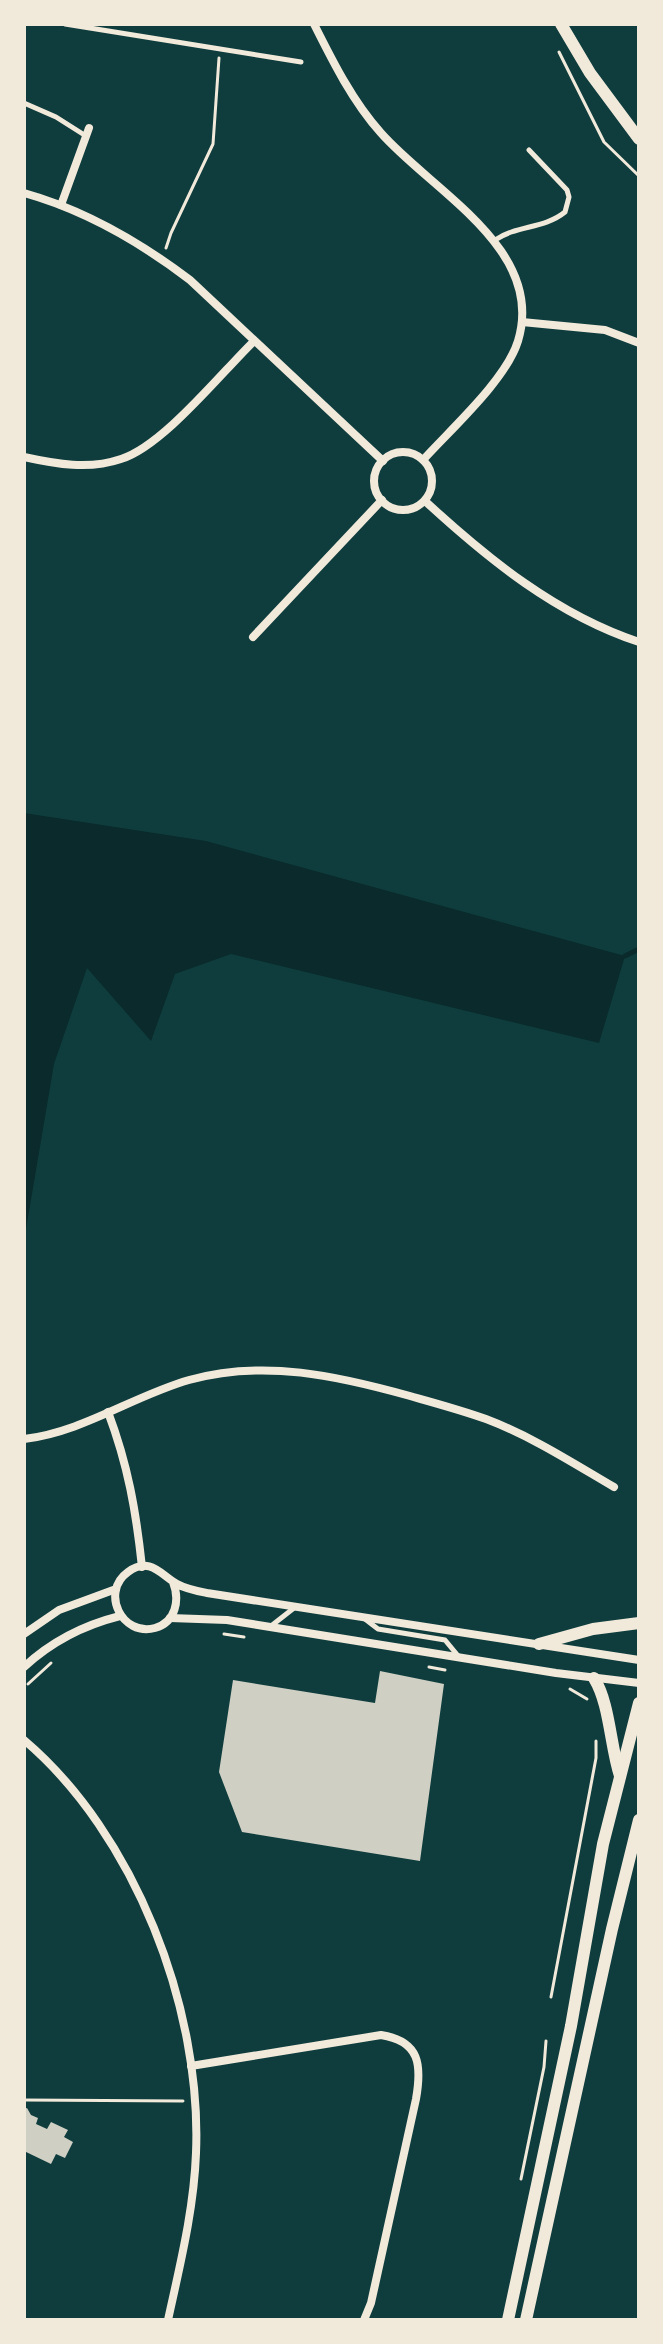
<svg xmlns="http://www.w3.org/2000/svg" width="663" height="2344" font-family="'IBM Plex Sans',sans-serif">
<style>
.water{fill:#0a2a2b}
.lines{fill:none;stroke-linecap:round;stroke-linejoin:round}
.stream{stroke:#0a2a2b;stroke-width:5}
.building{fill:#cfcfc3}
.path{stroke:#f1e9da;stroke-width:3}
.service{stroke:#f1e9da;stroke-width:5}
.minor{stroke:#f1e9da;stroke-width:8}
.tertiary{stroke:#f1e9da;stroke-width:12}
</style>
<rect width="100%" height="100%" fill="#0f3d3e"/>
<polygon class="water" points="24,813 206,841 625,956 599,1043 231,954 175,974 151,1041 87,968 54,1064 24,1241"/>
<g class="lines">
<polyline class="stream" points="625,956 639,949"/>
</g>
<g class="building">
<polygon points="380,1671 444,1684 420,1861 242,1832 219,1772 233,1680 375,1703"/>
<polygon points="27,2108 31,2115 38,2118 36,2124 47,2129 51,2122 68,2130 64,2137 73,2142 65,2158 56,2154 51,2164 24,2151 24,2109"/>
</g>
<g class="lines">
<g class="path">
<polyline points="559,52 604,142 639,176"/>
<polyline points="166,248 171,233 213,144 219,58"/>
<polyline points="224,1634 244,1637"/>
<polyline points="429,1667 445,1670"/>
<polyline points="28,1684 51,1663"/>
<polyline points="570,1689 587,1699"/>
<polyline points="551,1997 596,1758 596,1741"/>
<polyline points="24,2100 183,2101"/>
<polyline points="521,2179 544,2067 546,2041"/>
</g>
<g class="service">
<polyline points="65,24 301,62"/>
<polyline points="24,103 56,117 86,136"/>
<path d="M495,240c22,-15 49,-11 70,-28l4,-15 -2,-7 -38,-40"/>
<polyline points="365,1619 378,1629 445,1640 459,1657"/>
<polyline points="271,1626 294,1608"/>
</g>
<g class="minor">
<path d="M314,24c19,38 39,78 67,109 51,58 165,116 137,208 -12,39 -67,88 -95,119"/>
<path d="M24,193c61,17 116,49 166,87l193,181"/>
<polyline points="61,205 89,128"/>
<polyline points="522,322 605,330 639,343"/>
<circle cx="403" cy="481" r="29"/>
<path d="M24,457c32,7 65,13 97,2 42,-13 100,-86 133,-118"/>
<path d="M425,501c63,58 132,114 214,141"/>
<polyline points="253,637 382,500"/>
<path d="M108,1412c20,53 28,99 34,155"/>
<path d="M24,1439c59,-7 109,-43 165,-59 75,-21 149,-4 221,16 25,7 51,14 76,23 45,17 87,44 128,68"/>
<path d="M173,1582c7,18 3,40 -18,46 -33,9 -55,-36 -27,-56 22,-16 33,3 49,12 9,5 20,7 30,9l432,67"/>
<polyline points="170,1618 227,1620 556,1673 639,1683"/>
<polyline points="24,1634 59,1610 116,1589"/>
<path d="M24,1667c28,-26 60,-42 96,-51"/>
<path d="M24,1740c111,94 178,269 172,413 -2,56 -16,112 -28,167"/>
<path d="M191,2066l190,-31c39,6 41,30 35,64l-45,204 -7,17"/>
</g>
<g class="tertiary">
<polyline points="561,24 590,73 639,139"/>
<polyline points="539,1644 593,1629 639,1623"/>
<path d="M594,1678c16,26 16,67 26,98"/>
<polyline points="508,2320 571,2026 603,1844 639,1703"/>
<polyline points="526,2320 612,1929 639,1820"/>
</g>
</g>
<rect width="663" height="2344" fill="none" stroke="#f1e9da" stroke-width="52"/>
</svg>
